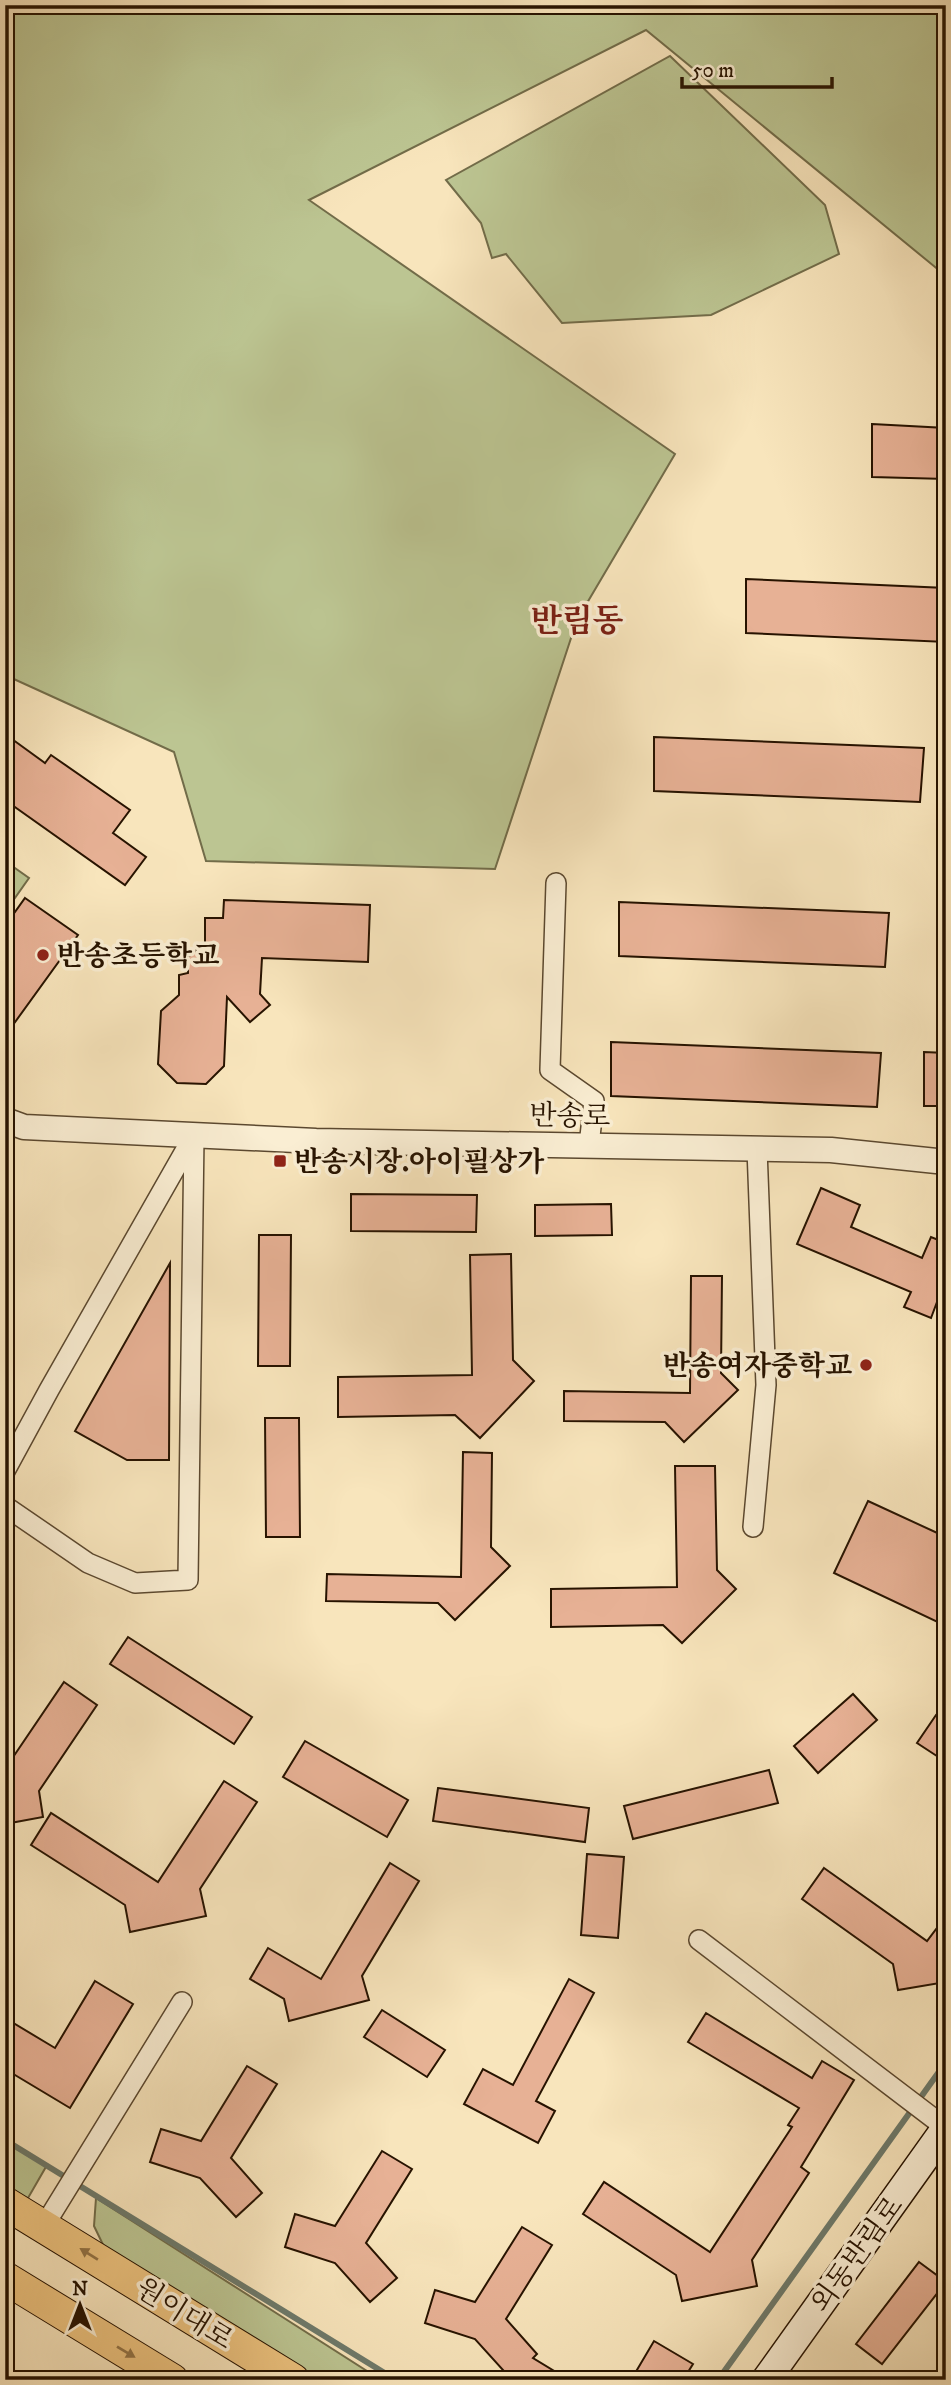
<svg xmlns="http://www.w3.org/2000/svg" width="951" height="2385" font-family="'IM FELL DW Pica','Noto Serif KR',serif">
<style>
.green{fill:#bcc592;stroke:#726c49;stroke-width:2}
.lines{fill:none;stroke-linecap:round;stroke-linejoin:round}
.stream{stroke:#6e7a6b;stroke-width:6}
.building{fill:#e7b195;stroke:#271300;stroke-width:2}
.minor-casing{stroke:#5b482f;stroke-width:22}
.tertiary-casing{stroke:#5b482f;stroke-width:27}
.secondary-casing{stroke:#271300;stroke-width:31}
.primary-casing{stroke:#271300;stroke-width:34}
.minor{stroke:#faeed3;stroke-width:19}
.tertiary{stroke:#faeed3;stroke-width:24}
.secondary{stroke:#faeed3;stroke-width:28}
.primary{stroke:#ecc27e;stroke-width:32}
.oneway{fill:#937345}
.poi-dot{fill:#8f2418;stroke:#faeed3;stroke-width:2.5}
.labels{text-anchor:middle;stroke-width:7;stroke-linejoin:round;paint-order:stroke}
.poi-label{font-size:28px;font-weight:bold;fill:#271300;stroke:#faeed3;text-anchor:start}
.street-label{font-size:28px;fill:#271300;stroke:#faeed3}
.quarter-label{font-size:32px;font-weight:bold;fill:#7a1f14;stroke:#faeed3}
</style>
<rect width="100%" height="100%" fill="#f8e5bc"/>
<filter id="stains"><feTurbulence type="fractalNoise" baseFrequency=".00286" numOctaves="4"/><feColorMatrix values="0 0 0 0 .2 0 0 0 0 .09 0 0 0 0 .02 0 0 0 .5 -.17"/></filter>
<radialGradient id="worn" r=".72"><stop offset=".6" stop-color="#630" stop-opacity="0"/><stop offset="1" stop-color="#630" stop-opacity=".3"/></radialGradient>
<g class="green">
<polygon points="5,5 946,5 946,276 646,30 309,200 675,454 577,620 495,869 206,861 174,752 5,675"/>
<polygon points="670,56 825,205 839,254 711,315 562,323 506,254 492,258 481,223 446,180"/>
<polygon points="5,861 29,878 5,912"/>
<polygon points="5,2139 47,2165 24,2205 5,2194"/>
<polygon points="96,2198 381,2380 314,2380 108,2255 94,2226"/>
</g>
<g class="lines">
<g class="stream">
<polyline points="5,2140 396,2380"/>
<polyline points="718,2380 946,2062"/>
</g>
</g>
<g class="building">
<polygon points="872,424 946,428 946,479 872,477"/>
<polygon points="746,579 946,588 946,642 746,633"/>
<polygon points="5,734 45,763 51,755 130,810 113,833 146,857 125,885 5,800"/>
<polygon points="654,737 924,748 920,802 654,791"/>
<polygon points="25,898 78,935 5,1036 5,926"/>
<polygon points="224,900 370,905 368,962 262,958 260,994 270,1005 250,1022 227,997 224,1066 206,1084 177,1083 158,1064 161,1011 179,995 179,975 188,973 188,957 205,943 205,918 223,918"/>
<polygon points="619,902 889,913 885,967 619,956"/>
<polygon points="611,1042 881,1053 877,1107 611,1096"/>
<polygon points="924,1052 946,1053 946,1106 924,1106"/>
<polygon points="821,1188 860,1205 851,1227 922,1258 931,1237 946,1243 946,1306 937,1302 931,1318 904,1307 911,1292 797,1244"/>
<polygon points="351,1194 477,1195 476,1232 351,1231"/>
<polygon points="611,1204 612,1235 535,1236 535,1205"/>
<polygon points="259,1235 291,1235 290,1366 258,1366"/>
<polygon points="511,1254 513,1360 534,1381 480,1438 455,1415 338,1417 338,1377 472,1375 470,1255"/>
<polygon points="170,1263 169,1460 127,1460 75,1431"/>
<polygon points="691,1276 722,1276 721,1373 738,1390 684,1442 665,1422 564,1421 564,1391 690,1393"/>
<polygon points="265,1418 299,1418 300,1537 266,1537"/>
<polygon points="463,1452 492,1453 491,1547 510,1566 455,1620 438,1603 326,1601 327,1574 461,1577"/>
<polygon points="675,1466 715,1466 717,1570 736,1589 682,1643 663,1625 551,1627 551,1589 677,1587"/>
<polygon points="868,1501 946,1537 946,1626 834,1573"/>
<polygon points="128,1637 252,1717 234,1744 110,1664"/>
<polygon points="64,1682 97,1705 39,1791 43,1817 5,1824 5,1769"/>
<polygon points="853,1694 877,1720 818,1773 794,1746"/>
<polygon points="936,1715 946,1721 946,1762 917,1743"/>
<polygon points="305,1741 408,1800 387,1837 283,1777"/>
<polygon points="769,1770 778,1803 633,1839 624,1806"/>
<polygon points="224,1781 257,1802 200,1889 206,1916 130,1932 125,1905 31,1845 51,1813 158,1882"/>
<polygon points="438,1788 589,1808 585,1842 433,1821"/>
<polygon points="587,1854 624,1857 618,1938 581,1935"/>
<polygon points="390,1863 419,1881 362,1976 369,2000 289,2021 284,1999 250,1979 268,1948 321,1979"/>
<polygon points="824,1868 927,1941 946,1916 946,1982 898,1990 893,1964 802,1899"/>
<polygon points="569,1979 594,1993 536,2101 555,2111 538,2143 464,2104 483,2069 513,2085"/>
<polygon points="95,1981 133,2004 70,2108 5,2069 5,2018 55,2048"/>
<polygon points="382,2010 445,2050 427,2077 364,2037"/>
<polygon points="706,2013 812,2078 822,2061 854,2080 801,2167 809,2173 752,2260 757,2286 682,2301 676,2275 583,2214 604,2182 710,2252 792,2127 788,2125 799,2108 688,2042"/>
<polygon points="247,2066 277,2084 231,2158 262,2193 236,2217 200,2178 150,2162 161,2129 201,2141"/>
<polygon points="382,2151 412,2169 366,2243 397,2278 370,2302 335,2263 285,2247 295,2214 335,2226"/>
<polygon points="522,2227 552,2245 506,2319 537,2354 533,2358 569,2380 512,2380 475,2339 425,2323 435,2290 475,2302"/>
<polygon points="919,2262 946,2282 882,2364 856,2344"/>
<polygon points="654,2341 693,2364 683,2380 631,2380"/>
</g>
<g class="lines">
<g class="minor-casing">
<g id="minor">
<polyline points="556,883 550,1070 594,1101 589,1145"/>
<polyline points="5,1471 49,1390 193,1137"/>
<polyline points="5,1506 88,1563 135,1583 188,1580 194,1136"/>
<polyline points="753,1527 766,1385 757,1149"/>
<polyline points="699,1940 946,2128"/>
<polyline points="44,2226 182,2002"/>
</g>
</g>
<g class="tertiary-casing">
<polyline id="tertiary" points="5,1120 24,1127 316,1141 831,1150 946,1162"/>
</g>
<g class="secondary-casing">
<polyline id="secondary" points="766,2380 946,2128"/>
</g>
<g class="primary-casing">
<g id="primary">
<polyline points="5,2203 293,2380"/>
<polyline points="5,2278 172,2380"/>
</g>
</g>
<use href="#minor" class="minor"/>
<use href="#tertiary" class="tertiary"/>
<use href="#secondary" class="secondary"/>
<use href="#primary" class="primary"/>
</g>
<defs><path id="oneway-solid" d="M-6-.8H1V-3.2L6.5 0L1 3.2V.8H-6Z" transform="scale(1.75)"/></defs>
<g class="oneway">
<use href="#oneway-solid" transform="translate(89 2254) rotate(-148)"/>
<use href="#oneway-solid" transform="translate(126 2352) rotate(31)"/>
</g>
<g class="poi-dot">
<circle cx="43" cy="955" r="7"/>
<rect x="273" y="1154" width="14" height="14" rx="3.5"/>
<circle cx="866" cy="1365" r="7"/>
</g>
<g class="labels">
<g class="poi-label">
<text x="57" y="965">반송초등학교</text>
<text x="294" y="1171">반송시장.아이필상가</text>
<text x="852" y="1375" text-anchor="end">반송여자중학교</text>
</g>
<g class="street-label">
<text transform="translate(570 1115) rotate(1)" y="10">반송로</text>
<text transform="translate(856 2254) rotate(-54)" y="10">외동반림로</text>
<text transform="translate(185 2313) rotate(32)" y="10">원이대로</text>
</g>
<g class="quarter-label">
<text x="577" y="631">반림동</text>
</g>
</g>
<rect width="951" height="2385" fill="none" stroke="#f8e5bc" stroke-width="28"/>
<rect x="7" y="7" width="937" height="2371" fill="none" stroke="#271300" stroke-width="3.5"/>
<rect x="14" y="14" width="923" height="2357" fill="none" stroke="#271300" stroke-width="2"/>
<g transform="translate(80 2305)" stroke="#faeed3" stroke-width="5" paint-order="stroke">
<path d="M0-5L12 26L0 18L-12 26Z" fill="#271300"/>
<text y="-10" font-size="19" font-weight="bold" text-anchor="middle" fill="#271300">N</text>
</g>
<path d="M682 77v10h150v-10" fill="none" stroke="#271300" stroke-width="3.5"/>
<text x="692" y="77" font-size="21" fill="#271300" stroke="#faeed3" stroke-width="5" paint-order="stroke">50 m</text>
<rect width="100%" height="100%" filter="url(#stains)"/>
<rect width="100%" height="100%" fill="url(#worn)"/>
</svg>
